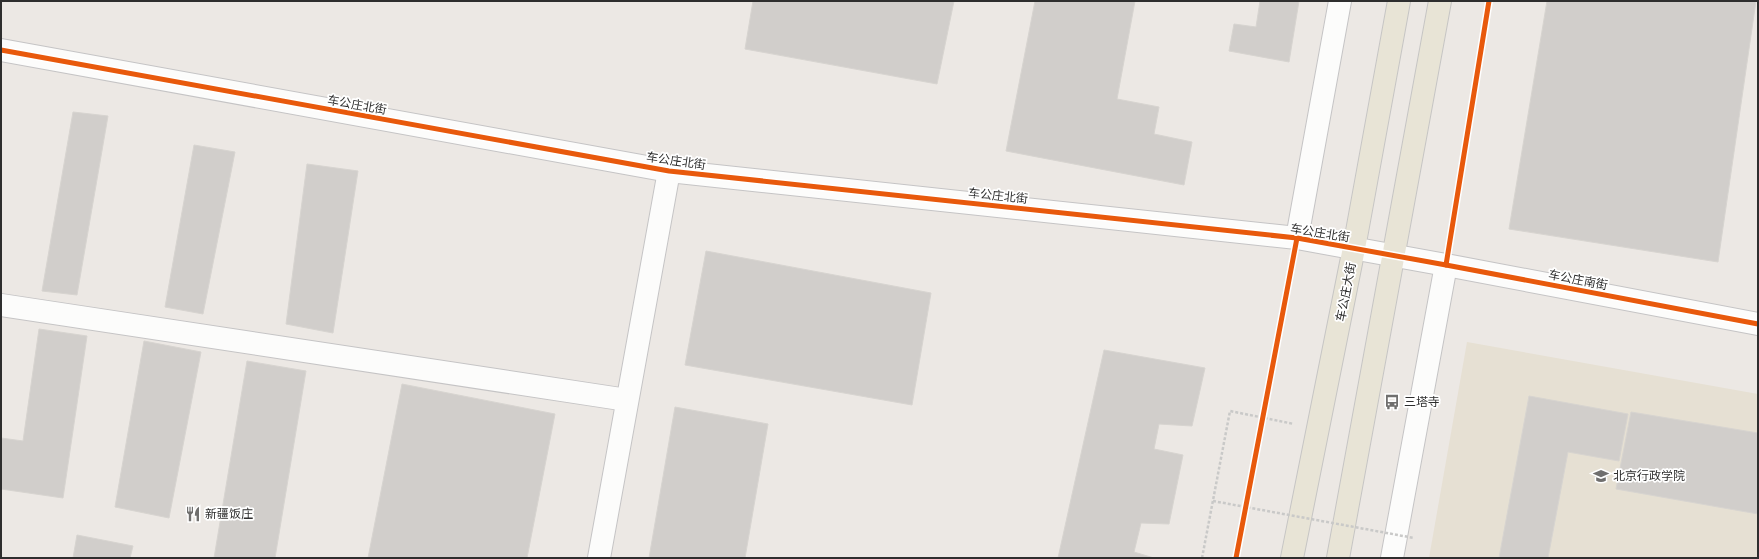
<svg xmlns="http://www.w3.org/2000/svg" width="1759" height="559" font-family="Manrope,'Noto Sans SC',sans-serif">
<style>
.education{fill:#e6e0d3}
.building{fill:#d1cecb;stroke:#d7d4d0}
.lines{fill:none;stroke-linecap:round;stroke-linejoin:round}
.minor-casing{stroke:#c5c4c5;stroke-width:24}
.tertiary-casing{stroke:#c5c4c5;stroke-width:24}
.primary-casing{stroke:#c6c5c4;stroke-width:24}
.path{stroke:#c9c9c8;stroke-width:2.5;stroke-dasharray:3 2;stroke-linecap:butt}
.minor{stroke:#fcfcfb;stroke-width:22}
.tertiary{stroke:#fcfcfb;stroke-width:22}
.primary{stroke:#e8e4d6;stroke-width:22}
.path-bridge{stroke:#c9c9c8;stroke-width:2.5;stroke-dasharray:3 2;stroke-linecap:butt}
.cycleway-casing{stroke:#fff;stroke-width:8}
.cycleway{stroke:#e8590c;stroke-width:5}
.labels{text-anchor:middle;stroke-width:3.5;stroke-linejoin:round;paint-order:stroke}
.street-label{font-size:12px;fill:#2e2e2e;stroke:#fff}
.poi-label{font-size:12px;fill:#2e2e2e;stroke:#fff;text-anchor:start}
</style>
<rect width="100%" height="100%" fill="#ece8e4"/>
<polygon class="education" points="1467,342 1758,394 1758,558 1429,558"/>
<g class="building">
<polygon points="753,1 954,1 937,84 745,49"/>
<polygon points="1035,1 1135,1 1117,99 1159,107 1154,134 1192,142 1184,185 1006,151"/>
<polygon points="1260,1 1299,1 1289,62 1229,51 1234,24 1256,27"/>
<polygon points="1547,1 1756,1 1718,262 1509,229"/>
<polygon points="73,112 108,116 77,295 42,291"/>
<polygon points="194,145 235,152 203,314 165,307"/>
<polygon points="307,164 358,171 333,333 286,324"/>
<polygon points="706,251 931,293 912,405 685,365"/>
<polygon points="39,329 87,336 63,498 1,489 1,438 23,441"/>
<polygon points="144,341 201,352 169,518 115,507"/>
<polygon points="1104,350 1205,368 1192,426 1159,424 1154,449 1183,455 1169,524 1141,523 1134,552 1154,558 1058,558"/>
<polygon points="247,361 306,371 275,558 214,558"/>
<polygon points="402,384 555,414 527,558 368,558"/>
<polygon points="1529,396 1628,414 1619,461 1568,452 1548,558 1499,558"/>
<polygon points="675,407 768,424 745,558 649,558"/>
<polygon points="1631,412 1758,433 1758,514 1616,489"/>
<polygon points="77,535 133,546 130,558 73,558"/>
</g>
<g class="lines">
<g class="minor-casing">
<g id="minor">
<polyline points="1,305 627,400"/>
<polyline points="599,558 669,171"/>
</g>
</g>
<g class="tertiary-casing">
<g id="tertiary">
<polyline points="1,50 669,171 1297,238 1446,265 1758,324"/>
<polyline points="1297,238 1340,1"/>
<polyline points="1392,558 1446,265"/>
</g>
</g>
<g class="primary-casing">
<g id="primary">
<polyline points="1292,558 1354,248 1399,1"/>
<polyline points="1338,558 1440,1"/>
</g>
</g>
<polyline class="path" points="1202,558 1230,411 1294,424"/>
<use href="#minor" class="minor"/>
<use href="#tertiary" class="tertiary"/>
<use href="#primary" class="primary"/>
<polyline class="path-bridge" points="1213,501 1414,538"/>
<g class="cycleway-casing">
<g id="cycleway">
<polyline points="1,50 669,171 1297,238 1446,265 1758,324"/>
<polyline points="1446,265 1489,1"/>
<polyline points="1236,558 1297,238"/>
</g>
</g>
<use href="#cycleway" class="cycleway"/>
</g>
<defs>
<g id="bus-bare" transform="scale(1.2)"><path d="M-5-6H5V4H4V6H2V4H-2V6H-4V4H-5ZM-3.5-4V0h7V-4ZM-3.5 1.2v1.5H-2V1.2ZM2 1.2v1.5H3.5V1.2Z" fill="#706f6e" stroke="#fff" stroke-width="2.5" paint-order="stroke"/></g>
<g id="university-bare" transform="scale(1.2)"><path d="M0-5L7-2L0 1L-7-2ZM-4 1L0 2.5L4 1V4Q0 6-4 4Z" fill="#706f6e" stroke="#fff" stroke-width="2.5" paint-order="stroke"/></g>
<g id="restaurant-bare" transform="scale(1.2)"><path d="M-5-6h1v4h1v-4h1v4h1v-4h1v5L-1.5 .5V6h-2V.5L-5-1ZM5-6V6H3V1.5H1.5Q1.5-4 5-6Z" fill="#706f6e" stroke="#fff" stroke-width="2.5" paint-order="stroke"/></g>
</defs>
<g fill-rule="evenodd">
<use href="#bus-bare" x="1392" y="402"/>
<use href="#university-bare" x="1601" y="476"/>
<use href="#restaurant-bare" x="193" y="514"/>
</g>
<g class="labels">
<g class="street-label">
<text transform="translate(357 105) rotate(10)" y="4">车公庄北街</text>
<text transform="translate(676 161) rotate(8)" y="4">车公庄北街</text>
<text transform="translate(998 196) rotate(6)" y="4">车公庄北街</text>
<text transform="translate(1320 233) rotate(9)" y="4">车公庄北街</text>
<text transform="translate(1578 280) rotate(11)" y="4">车公庄南街</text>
<text transform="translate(1346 292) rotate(-79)" y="4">车公庄大街</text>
</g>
<g class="poi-label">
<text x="1404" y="406">三塔寺</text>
<text x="1613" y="480">北京行政学院</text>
<text x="205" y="518">新疆饭庄</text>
</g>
</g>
<rect width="1759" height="559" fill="none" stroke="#2e2e2e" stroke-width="4"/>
</svg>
